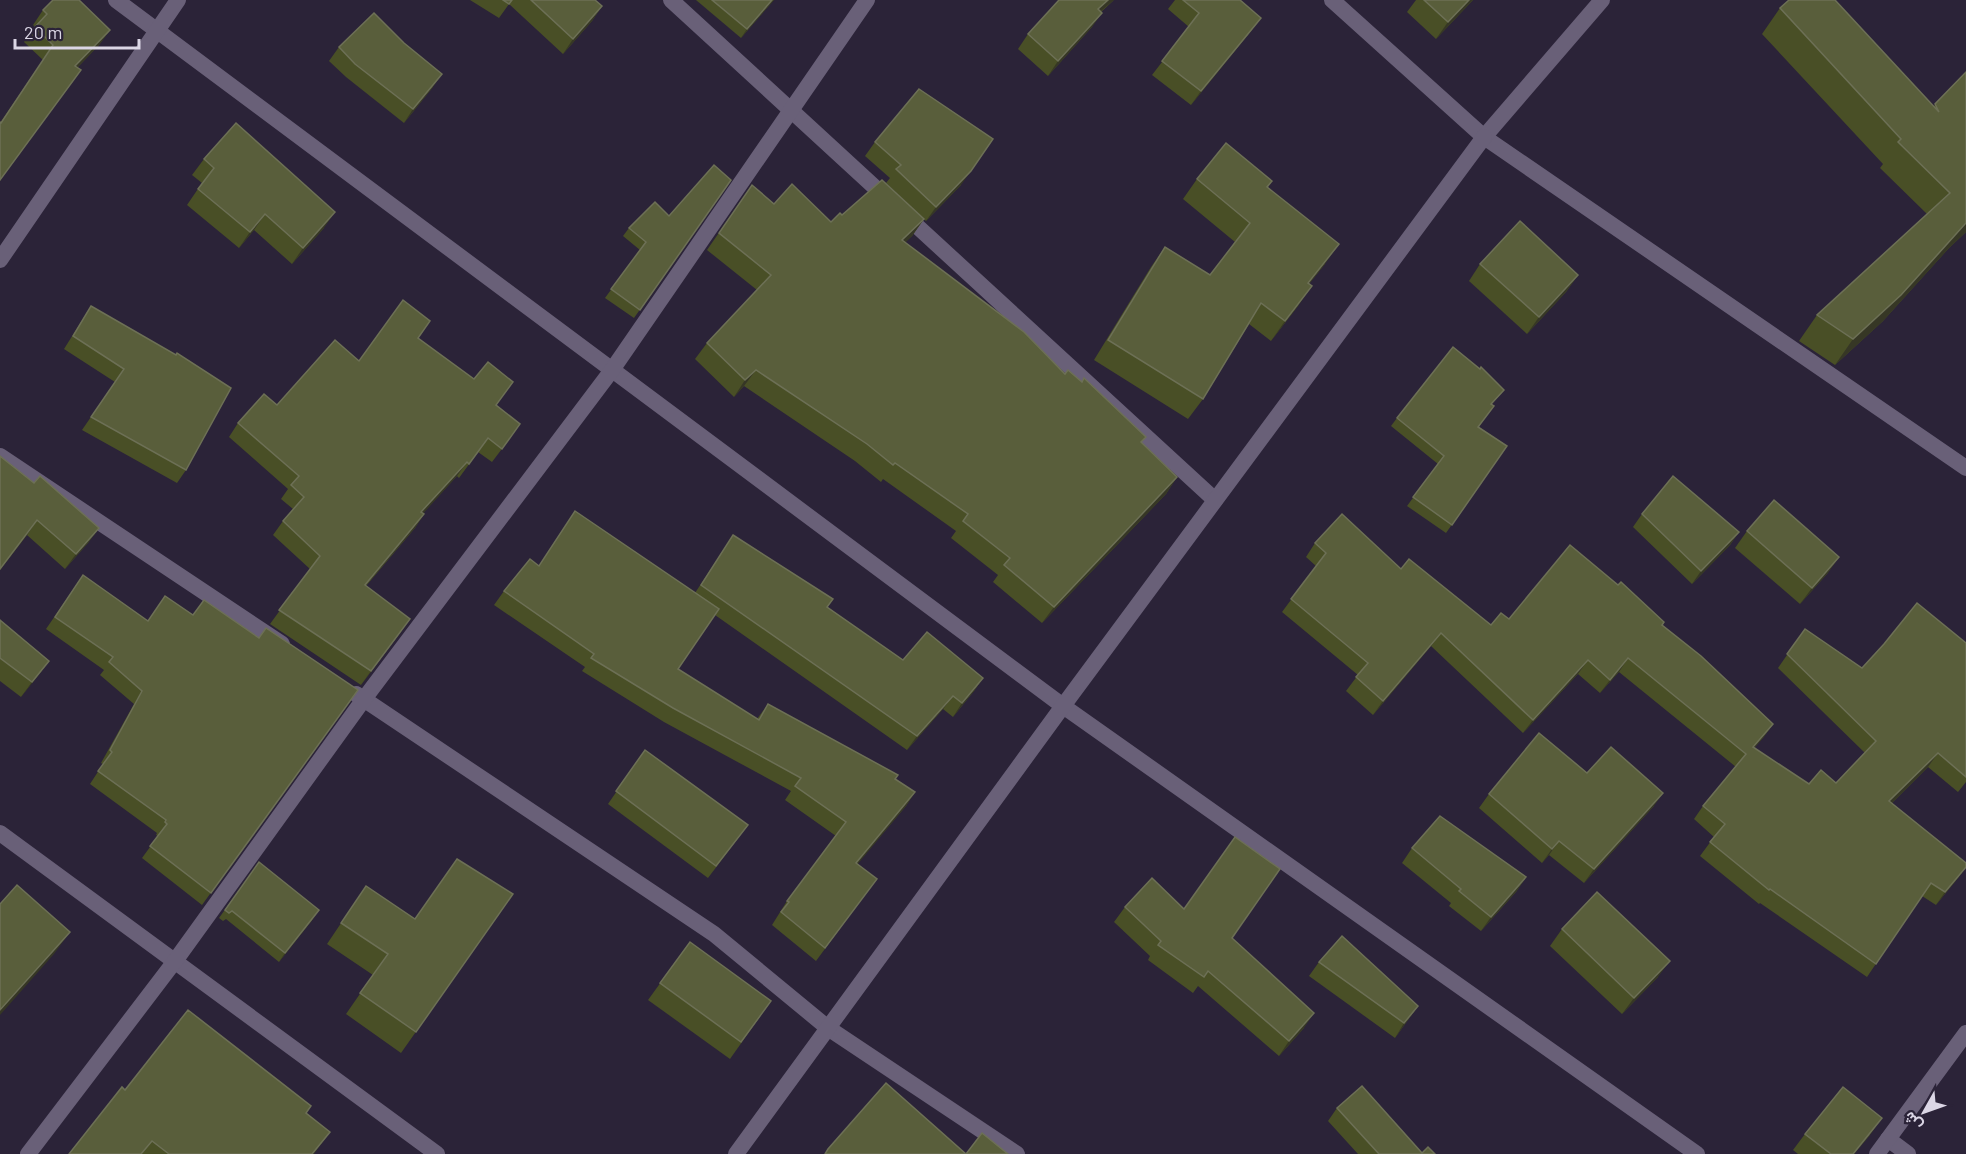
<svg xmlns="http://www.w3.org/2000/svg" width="1966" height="1154" font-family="Barlow,Vazirmatn,sans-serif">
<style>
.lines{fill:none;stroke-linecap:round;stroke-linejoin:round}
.minor{stroke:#696078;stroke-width:16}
.tertiary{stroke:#696078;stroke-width:16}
.wall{fill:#494f26}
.shaded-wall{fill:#363725}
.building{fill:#595e3b;stroke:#6d7056;stroke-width:1.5}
</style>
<rect width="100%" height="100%" fill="#2b2338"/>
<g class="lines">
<g class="minor">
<polyline points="116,0 1063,706 1697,1154"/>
<polyline points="671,0 1215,500"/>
<polyline points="1332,0 1484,137 1966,468"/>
<polyline points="1484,137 1602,0"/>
<polyline points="0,260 178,0"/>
<polyline points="0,456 282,644"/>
<polyline points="356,694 714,934 828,1028 1017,1154"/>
<polyline points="0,833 437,1154"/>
<polyline points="1888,1139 1908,1154"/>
<polyline points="28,1154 175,961 364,699 612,370 867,0"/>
<polyline points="1877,1154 1966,1033"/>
</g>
<polyline class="tertiary" points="736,1154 1063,706 1484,137"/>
</g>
<g class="wall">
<polygon points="470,0 595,0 602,6 592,21 563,54 509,4 499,18"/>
<polygon points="696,0 774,0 741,38"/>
<polygon points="1114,0 1101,12 1092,27 1048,76 1018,49 1028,34"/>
<polygon points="1175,0 1240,0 1261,18 1251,31 1191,105 1152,75 1189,27 1168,9"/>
<polygon points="1416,0 1473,0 1436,39 1407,12"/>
<polygon points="1780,8 1933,107 1966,72 1966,232 1949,248 1883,321 1835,365 1799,341 1817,315 1927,214 1880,168 1883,164 1762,34"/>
<polygon points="43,10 110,30 99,45 77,68 70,85 0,123 43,60 24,42 35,27 33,25"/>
<polygon points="339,47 433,87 404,123 346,77 329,61"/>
<polygon points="875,142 961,185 926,221 886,183 890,178 865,156"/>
<polygon points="204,159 324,228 292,264 254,230 239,248 187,205 202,183 192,175"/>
<polygon points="1197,179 1272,181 1268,187 1325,264 1309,284 1298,306 1271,341 1249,324 1203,399 1188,419 1094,360 1151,267 1165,247 1210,275 1235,242 1183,199"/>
<polygon points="731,180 634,318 605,298 640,250 623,236 629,228 669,216"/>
<polygon points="752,185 774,204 831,222 842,215 924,219 912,236 905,242 1065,374 1142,443 1177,477 1166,494 1042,623 993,582 998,575 951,538 956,531 883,479 881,482 855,461 744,386 734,397 695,359 707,343 757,290 707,250"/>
<polygon points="1480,264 1578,275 1566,292 1527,334 1469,281"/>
<polygon points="91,306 186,470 177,483 82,430 115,382 64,349"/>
<polygon points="418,338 496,405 511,437 492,462 478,452 459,478 457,476 423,513 424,514 415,528 366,586 400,633 361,685 270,624 310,569 273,535 283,521 293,509 281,499 288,489 229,437 238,423 277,405 359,361"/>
<polygon points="1504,390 1492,404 1479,427 1507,446 1446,533 1407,506 1438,464 1391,426 1397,418"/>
<polygon points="0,456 34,483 99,528 88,543 65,569 27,535 0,570"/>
<polygon points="1642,514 1739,532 1730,545 1692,584 1633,527"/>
<polygon points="1747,531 1839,557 1827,574 1800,604 1735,548"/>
<polygon points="733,535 827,607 903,660 983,678 974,691 953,717 943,709 907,750 715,615 678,669 757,719 768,704 895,779 915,792 906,806 857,864 867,892 816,961 772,925 787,901 836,836 785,800 791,791 664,722 582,671 585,667 494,605 504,591 539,566 695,593"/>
<polygon points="1315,543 1401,569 1491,625 1509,619 1662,625 1773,724 1763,738 1754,748 1809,784 1836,783 1865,753 1778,668 1805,629 1862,668 1966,643 1966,782 1958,792 1928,767 1892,803 1966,867 1958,878 1936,905 1922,896 1867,977 1760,903 1759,904 1700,856 1714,837 1694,819 1703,806 1736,767 1619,672 1600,693 1578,674 1523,733 1431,646 1373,715 1346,691 1358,675 1282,612 1316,566 1306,557"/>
<polygon points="83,575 148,621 193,615 259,638 358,690 202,905 142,858 158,836 156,835 157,833 90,784 103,764 101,763 134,704 100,675 104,670 46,629"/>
<polygon points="0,620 49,661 21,697 0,681"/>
<polygon points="645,750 748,825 708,878 608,804"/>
<polygon points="1489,794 1654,806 1584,883 1549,855 1542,863 1479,808"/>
<polygon points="1412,848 1526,877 1516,892 1481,931 1449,906 1451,903 1402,863"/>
<polygon points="259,862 313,919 279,962 226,919 223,921 219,918"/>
<polygon points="366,886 415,919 513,894 401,1053 346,1014 373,975 327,944"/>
<polygon points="1125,907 1184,909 1232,938 1304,1028 1279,1056 1198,986 1193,993 1148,960 1150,956 1114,922"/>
<polygon points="1562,929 1658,977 1622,1014 1550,946"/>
<polygon points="690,942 771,1001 730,1059 648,1000"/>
<polygon points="1319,962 1418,1006 1395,1038 1309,976"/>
<polygon points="125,1090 306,1113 314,1154 69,1154"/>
<polygon points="1337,1108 1422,1153 1435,1154 1358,1154 1328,1121"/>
<polygon points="1805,1134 1870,1135 1854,1154 1798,1154 1793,1150"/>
</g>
<g class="shaded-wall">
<polygon points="772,0 774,0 741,38 747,29"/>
<polygon points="1108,0 1114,0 1087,23 1098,9"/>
<polygon points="1469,0 1473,0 1436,39 1448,22"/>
<polygon points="602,6 592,21 563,54 573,39"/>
<polygon points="1102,13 1092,27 1048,76 1058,61"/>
<polygon points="1261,18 1251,31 1191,105 1201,91"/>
<polygon points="110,30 99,45 64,81 75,66"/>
<polygon points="442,74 433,87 404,123 413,109"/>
<polygon points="971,171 961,185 926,221 936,207"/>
<polygon points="335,212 324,228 292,264 303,248"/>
<polygon points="265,214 254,230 239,248 250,232"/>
<polygon points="924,219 912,236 891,257 902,240"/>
<polygon points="1966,223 1966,232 1949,248 1883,321 1835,365 1853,339"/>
<polygon points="1339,244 1325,264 1294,303 1308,283"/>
<polygon points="1578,275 1566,292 1527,334 1539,317"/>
<polygon points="1312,286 1298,306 1271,341 1285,321"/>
<polygon points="756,370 744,386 734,397 745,380"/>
<polygon points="467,462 457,476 412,526 421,512"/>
<polygon points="1177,477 1166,494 1042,623 1054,607"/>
<polygon points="424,514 415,528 355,598 365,585"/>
<polygon points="37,520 27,535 0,570 0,569"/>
<polygon points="99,528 88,543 65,569 76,554"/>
<polygon points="1739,532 1730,545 1692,584 1701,571"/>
<polygon points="1839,557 1827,574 1800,604 1812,588"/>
<polygon points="410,619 400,633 361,685 371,671"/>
<polygon points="1441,633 1431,646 1373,715 1383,701"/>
<polygon points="1628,658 1619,672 1600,693 1610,680"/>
<polygon points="1588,660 1578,674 1523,733 1533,720"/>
<polygon points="49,661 38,676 21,697 32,682"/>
<polygon points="983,678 974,691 953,717 962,703"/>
<polygon points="953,696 943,709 907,750 917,736"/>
<polygon points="1773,724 1763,738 1744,760 1753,747"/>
<polygon points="1938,753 1928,767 1880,815 1889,801"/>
<polygon points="915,792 906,806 847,877 856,863"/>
<polygon points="1663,793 1654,806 1584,883 1594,869"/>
<polygon points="1559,841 1549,855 1542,863 1552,849"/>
<polygon points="1966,867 1958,878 1936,905 1945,892"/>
<polygon points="1526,877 1516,892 1481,931 1491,917"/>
<polygon points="319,910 313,919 279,962 285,953"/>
<polygon points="70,932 54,954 0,1015 0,1010"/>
<polygon points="1670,961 1658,977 1622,1014 1634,998"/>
<polygon points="1418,1006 1408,1020 1395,1038 1404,1023"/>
<polygon points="1314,1013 1304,1028 1279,1056 1289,1041"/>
<polygon points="1882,1118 1870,1135 1854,1154 1853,1154"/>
<polygon points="330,1132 314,1154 312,1154"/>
</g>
<g class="building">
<polygon points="53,0 79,0 110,30 75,66 81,70 0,180 0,122 1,123 53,45 35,27 47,14 43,10"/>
<polygon points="503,0 512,0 509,4"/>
<polygon points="531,0 595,0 602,6 573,39"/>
<polygon points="712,0 772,0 747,29"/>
<polygon points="1059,0 1108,0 1098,9 1102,13 1058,61 1028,34"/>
<polygon points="1183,0 1240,0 1261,18 1201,91 1162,61 1199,13"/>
<polygon points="1424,0 1469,0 1448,22"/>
<polygon points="1789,0 1835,0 1939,112 1935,104 1966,72 1966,223 1901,295 1853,339 1817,315 1950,193 1898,142 1901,139 1780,8"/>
<polygon points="374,13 404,43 442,74 413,109 355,64 339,47"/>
<polygon points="919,89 993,139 971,171 936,207 896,169 901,165 875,142"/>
<polygon points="236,123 335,212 303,248 265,214 250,232 198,189 214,168 204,159"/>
<polygon points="1226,143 1272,181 1267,187 1339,244 1308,283 1312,286 1285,321 1261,303 1203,399 1108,340 1165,247 1210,275 1250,223 1197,179"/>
<polygon points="714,165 731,180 640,310 611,289 646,242 629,228 655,202 669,216"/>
<polygon points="882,180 924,219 902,240 1024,332 1065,374 1068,370 1082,382 1084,378 1146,437 1141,442 1177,477 1054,607 1004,565 1010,558 963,521 968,514 895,463 893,465 867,444 756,370 745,380 707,343 771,275 719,233 752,185 774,204 792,184 831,222 840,213 842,215"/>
<polygon points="1520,221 1578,275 1539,317 1480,264"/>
<polygon points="403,300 430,321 418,338 474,379 488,362 513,382 496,405 520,424 502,449 488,438 469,464 467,462 421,512 424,514 365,585 410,619 371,671 279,610 320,556 283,521 304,497 291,485 299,476 238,423 264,394 277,405 335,340 359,361"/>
<polygon points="91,306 176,355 177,353 231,388 186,470 91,417 124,369 73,336"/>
<polygon points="1453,347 1480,369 1481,367 1504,390 1491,404 1494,406 1478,427 1507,446 1452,525 1413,497 1444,456 1397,418"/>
<polygon points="0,456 34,483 40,476 99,528 76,554 37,520 0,569"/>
<polygon points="1673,476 1739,532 1701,571 1642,514"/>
<polygon points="1774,500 1839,557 1812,588 1747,531"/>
<polygon points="575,511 719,609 678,669 759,720 768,704 898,775 895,779 915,792 856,863 877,879 825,948 781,912 789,902 787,901 846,822 795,786 801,778 673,708 591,658 594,654 504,591 530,559 539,566"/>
<polygon points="1342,514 1401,569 1409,559 1491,625 1501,613 1509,619 1570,545 1618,585 1621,582 1664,622 1662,625 1701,656 1773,724 1753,747 1809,784 1821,770 1836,783 1876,741 1787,654 1805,629 1862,668 1884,644 1917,603 1966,643 1966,777 1938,753 1889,801 1966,863 1966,867 1945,892 1931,883 1876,964 1770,889 1769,890 1710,842 1725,824 1703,806 1746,754 1628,658 1610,680 1588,660 1533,720 1441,633 1383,701 1356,677 1368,663 1291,599 1326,553 1315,543"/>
<polygon points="733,535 833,599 827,607 903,660 927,632 983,678 962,703 953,696 917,736 701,585"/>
<polygon points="83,575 148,621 165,596 193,615 204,600 259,638 266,628 358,690 211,893 150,846 167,824 165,822 166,820 98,771 112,752 110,750 142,691 109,662 113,657 55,617"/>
<polygon points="0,620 49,661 32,682 0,658"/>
<polygon points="1539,733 1587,773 1611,747 1663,793 1594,869 1559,841 1552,849 1489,794"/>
<polygon points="645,750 748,825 716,866 616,791"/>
<polygon points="1440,816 1526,877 1491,917 1459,891 1461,889 1412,848"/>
<polygon points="1235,837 1280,869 1232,938 1314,1013 1289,1041 1208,971 1204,977 1158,945 1161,941 1125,907 1152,878 1184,909"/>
<polygon points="457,859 513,894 416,1032 360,993 388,954 341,923 366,886 415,919"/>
<polygon points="259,862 319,910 285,953 232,911 229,913 225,910"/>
<polygon points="17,885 70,932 0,1010 0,904"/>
<polygon points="1597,892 1670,961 1634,998 1562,929"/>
<polygon points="1342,936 1418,1006 1404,1023 1319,962"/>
<polygon points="690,942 771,1001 741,1042 660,983"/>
<polygon points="188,1010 311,1106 306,1113 330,1132 312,1154 169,1154 152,1141 141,1154 69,1154 122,1087 125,1090"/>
<polygon points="886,1083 966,1154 982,1133 1008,1154 825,1154 828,1149"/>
<polygon points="1362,1086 1422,1153 1428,1147 1435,1154 1379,1154 1337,1108"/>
<polygon points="1843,1087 1882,1118 1853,1154 1831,1154 1805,1134"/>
</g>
<g transform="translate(1924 1112) rotate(230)" stroke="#2b2338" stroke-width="4.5" paint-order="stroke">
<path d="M0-4.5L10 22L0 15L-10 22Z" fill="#dbd6e5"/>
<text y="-9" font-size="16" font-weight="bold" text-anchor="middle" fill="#dbd6e5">ش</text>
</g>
<path d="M15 39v9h124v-9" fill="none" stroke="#dbd6e5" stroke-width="3"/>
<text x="24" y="39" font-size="18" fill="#dbd6e5" stroke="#2b2338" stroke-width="4.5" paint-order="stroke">20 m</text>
</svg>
